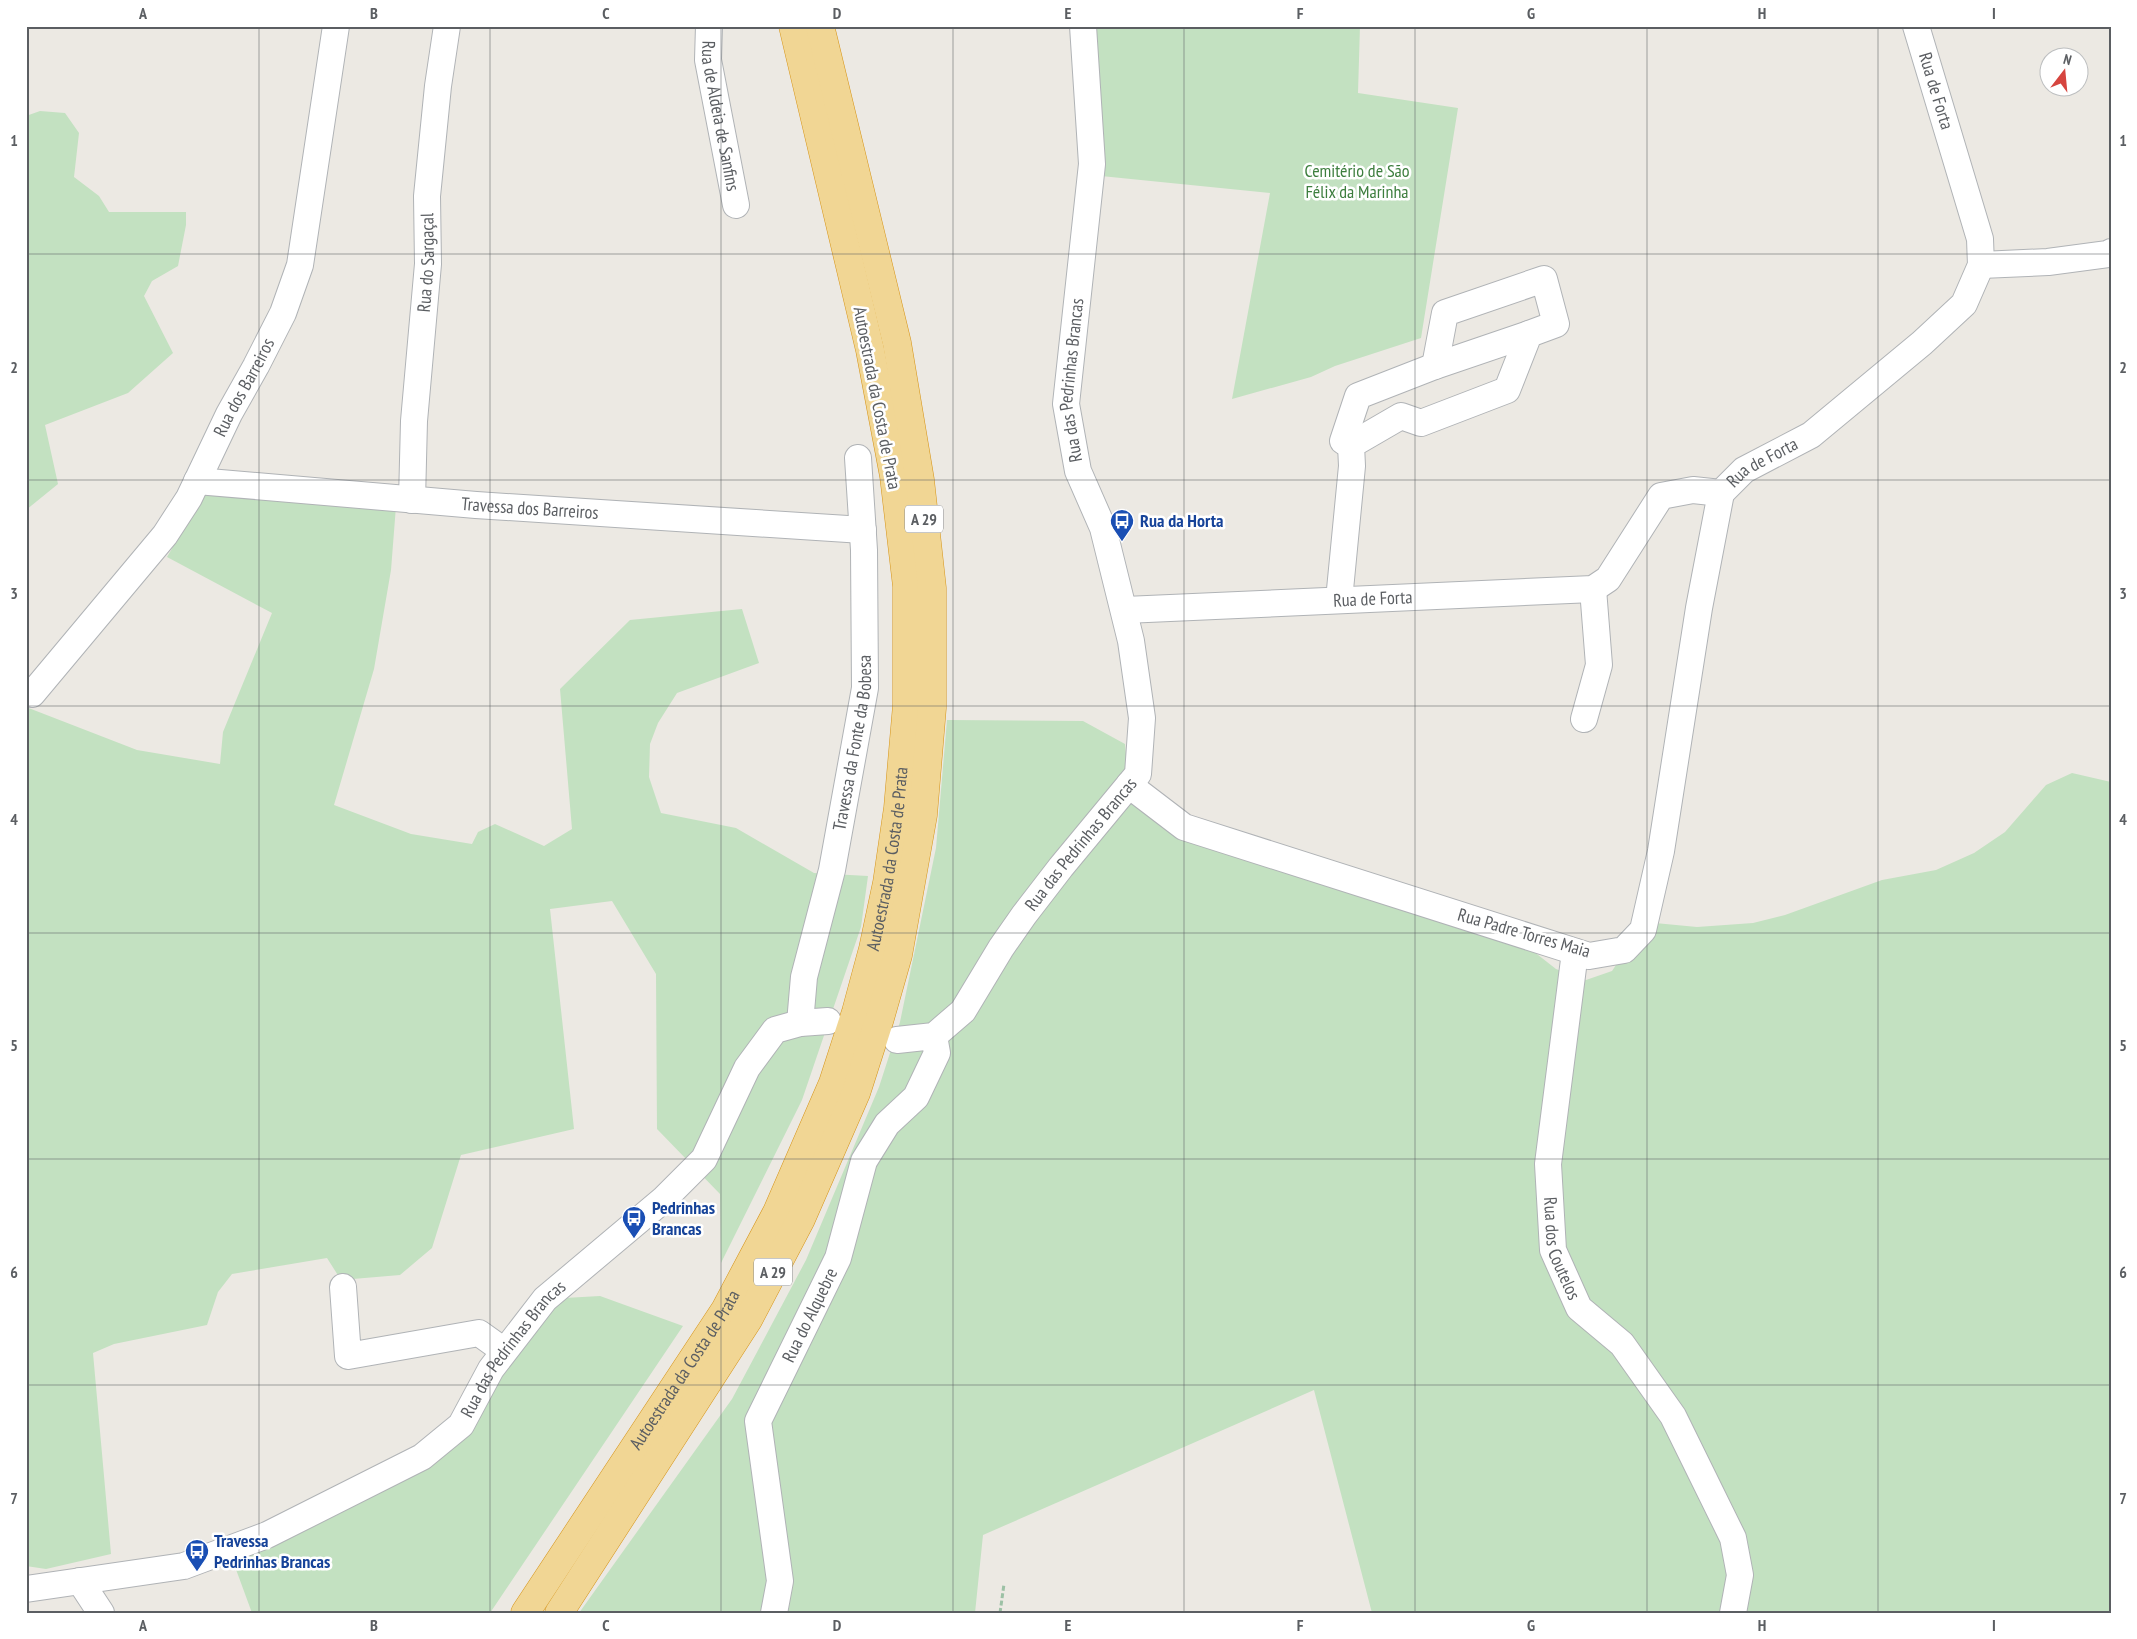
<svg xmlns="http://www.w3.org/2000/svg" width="2137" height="1639" font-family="'PT Sans Narrow',sans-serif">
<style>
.green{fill:#c3e1c1}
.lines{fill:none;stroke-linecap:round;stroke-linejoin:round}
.minor-casing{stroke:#b0b3b6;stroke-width:28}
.highway-casing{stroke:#d69418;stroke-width:29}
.path{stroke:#9cc1a5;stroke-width:3;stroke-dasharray:5 2.5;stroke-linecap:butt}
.minor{stroke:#fff;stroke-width:26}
.highway{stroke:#f1d694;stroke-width:28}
.grid{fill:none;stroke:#5b5e62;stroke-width:1;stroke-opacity:0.55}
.labels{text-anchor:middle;stroke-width:5;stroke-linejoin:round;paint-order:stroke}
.shield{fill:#fff;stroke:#8c8e91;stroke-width:1}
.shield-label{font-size:16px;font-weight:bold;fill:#5b5e62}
.street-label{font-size:18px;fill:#5b5e62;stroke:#fff}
.park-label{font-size:18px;fill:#3d7e3e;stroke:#fff}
.transit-label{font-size:18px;font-weight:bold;fill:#164399;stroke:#fff;text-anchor:start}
.neatline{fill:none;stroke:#5b5e62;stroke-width:2}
.grid-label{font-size:16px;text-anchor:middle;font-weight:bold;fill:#5b5e62}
</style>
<rect width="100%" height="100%" fill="#ece9e3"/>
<g class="green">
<polygon points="1088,26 1360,26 1358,93 1458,108 1421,338 1335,366 1311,377 1232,399 1270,193 1101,176"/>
<polygon points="40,111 65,113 79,133 74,177 99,196 109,212 186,212 186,225 178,266 152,281 144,296 173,353 128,393 45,425 58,484 26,510 26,116"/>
<polygon points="208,488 396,506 391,570 374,669 334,805 411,834 472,844 478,832 495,824 544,846 572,829 560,689 630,620 742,609 759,663 677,693 658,723 650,744 649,777 661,813 736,828 814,873 868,876 861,927 802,1100 721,1263 720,1194 657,1129 656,974 612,901 550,909 574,1129 461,1155 432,1248 400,1275 341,1280 327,1258 232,1274 218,1292 207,1325 114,1344 93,1353 111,1554 46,1569 26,1566 26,707 137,750 220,764 223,732 272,613 167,557"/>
<polygon points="947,720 1083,721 1125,744 1128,775 1160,821 1533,951 1556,969 1586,980 1612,971 1630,944 1655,923 1697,927 1753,923 1785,915 1882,880 1936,870 1974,853 2005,832 2046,785 2072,773 2111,782 2111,1613 1372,1613 1314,1390 983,1535 975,1613 579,1613 732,1399 806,1260 879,1087 900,1022 936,848"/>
<polygon points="600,1296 683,1326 490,1613 252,1613 234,1564 423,1470 547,1299"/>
</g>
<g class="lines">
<g class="minor-casing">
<g id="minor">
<path id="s1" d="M709,26l-1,34 28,145"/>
<polyline points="1981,265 2048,262 2108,254 2111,252"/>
<polyline points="1351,445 1343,441 1358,396 1435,366 1529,334"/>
<path id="s2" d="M197,481l279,24 387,25"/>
<path id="s3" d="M1721,493l23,-23 67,-35 111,-92 42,-39 17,-39 -1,-26 -64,-213"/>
<path id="s4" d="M412,500l2,-79 14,-157 -1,-68 11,-110 9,-60"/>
<polyline points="1339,600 1352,466 1351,445 1401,416 1421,423 1507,390 1529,334 1556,324 1544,279 1445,313 1435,366"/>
<path id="s5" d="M1125,610l468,-21 15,-10 53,-83 32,-6 28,3"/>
<path id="s6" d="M32,694l133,-159 24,-37 40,-84 27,-48 27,-53 17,-48 36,-239"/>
<polyline points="1584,719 1599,665 1593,589"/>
<polyline points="1129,785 1184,827 1589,956 1624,950 1643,930 1661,851 1699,608 1721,493"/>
<path id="s7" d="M1575,952l-27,212 5,86 26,58 43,36 51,72 60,122 7,37 -7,38"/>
<path id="s8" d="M800,1023l4,-46 28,-107 33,-182 -1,-138 -6,-92"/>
<path id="s9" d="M897,1040l37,-4 29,-25 38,-63 23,-33 37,-48 77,-93 4,-56 -11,-77 -28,-113 -25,-57 -12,-67 26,-240 -9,-138"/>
<polyline points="343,1287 348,1356 479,1333 504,1351"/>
<polyline points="80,1581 101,1613"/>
<path id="s10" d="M26,1589l158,-23 83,-31 155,-78 39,-32 30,-56 54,-70 119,-100 40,-40 43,-91 28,-38 25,-7 28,-2"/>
<path id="s11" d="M774,1613l6,-32 -22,-160 80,-163 26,-97 23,-37 29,-27 21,-44 -3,-17"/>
</g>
</g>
<g class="highway-casing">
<g id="highway">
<path id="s12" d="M525,1613l200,-303 52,-98 56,-129 23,-71 17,-63 14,-66 11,-75 9,-103v-119l-13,-110 -24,-126 -77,-324"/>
<polyline points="559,1613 748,1320 801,1219 856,1093 880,1018 898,955 923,815 932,708 932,588 920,480 897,343 820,26"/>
</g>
</g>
<polyline class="path" points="1000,1613 1004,1584"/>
<use href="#minor" class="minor"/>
<use href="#highway" class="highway"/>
</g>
<path class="grid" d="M259,26v1587M490,26v1587M721,26v1587M953,26v1587M1184,26v1587M1415,26v1587M1647,26v1587M1878,26v1587M26,254h2085M26,480h2085M26,706h2085M26,933h2085M26,1159h2085M26,1385h2085"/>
<defs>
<g id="bus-pin" transform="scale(1.25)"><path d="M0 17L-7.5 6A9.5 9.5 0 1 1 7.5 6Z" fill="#1a4fb4" stroke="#fff"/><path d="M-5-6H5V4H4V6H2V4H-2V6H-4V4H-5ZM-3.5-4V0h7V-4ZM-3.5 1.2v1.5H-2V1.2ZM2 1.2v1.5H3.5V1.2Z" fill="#fff"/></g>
</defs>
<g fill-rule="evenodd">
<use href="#bus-pin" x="1122" y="521"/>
<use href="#bus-pin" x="634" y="1218"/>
<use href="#bus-pin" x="197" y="1551"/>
</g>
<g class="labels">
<g class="shield">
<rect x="905" y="505.5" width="38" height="27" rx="4"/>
<rect x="754" y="1258.5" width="38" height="27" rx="4"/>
</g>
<g class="shield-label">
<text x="924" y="525">A 29</text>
<text x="773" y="1278">A 29</text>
</g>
<g class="street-label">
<text transform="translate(1936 91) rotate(73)" y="6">Rua de Forta</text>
<text dy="6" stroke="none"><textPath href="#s1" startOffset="91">Rua de Aldeia de Sanfins</textPath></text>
<text dy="6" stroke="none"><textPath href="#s4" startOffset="238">Rua do Sargaçal</textPath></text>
<text dy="6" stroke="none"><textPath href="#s9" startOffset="775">Rua das Pedrinhas Brancas</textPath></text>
<text dy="6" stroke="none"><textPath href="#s6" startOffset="375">Rua dos Barreiros</textPath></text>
<text transform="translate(877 398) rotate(79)" y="6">Autoestrada da Costa de Prata</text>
<text dy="6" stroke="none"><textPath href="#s3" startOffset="52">Rua de Forta</textPath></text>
<text dy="6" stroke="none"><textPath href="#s2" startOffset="334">Travessa dos Barreiros</textPath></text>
<text dy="6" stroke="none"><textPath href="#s5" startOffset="248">Rua de Forta</textPath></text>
<text dy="6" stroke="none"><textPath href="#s8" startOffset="286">Travessa da Fonte da Bobesa</textPath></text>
<text dy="6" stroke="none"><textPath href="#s9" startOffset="280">Rua das Pedrinhas Brancas</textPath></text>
<text dy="6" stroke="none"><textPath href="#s12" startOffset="846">Autoestrada da Costa de Prata</textPath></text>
<text transform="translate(1524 933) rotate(16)" y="6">Rua Padre Torres Maia</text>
<text dy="6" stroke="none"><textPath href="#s7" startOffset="300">Rua dos Coutelos</textPath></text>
<text dy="6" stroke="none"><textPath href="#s11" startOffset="312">Rua do Alquebre</textPath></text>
<text dy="6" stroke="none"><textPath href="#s10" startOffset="565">Rua das Pedrinhas Brancas</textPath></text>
<text dy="6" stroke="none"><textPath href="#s12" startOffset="291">Autoestrada da Costa de Prata</textPath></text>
</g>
<g class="park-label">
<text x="1357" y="177">Cemitério de São<tspan x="1357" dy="21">Félix da Marinha</tspan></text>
</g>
<g class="transit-label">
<text x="1140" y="527">Rua da Horta</text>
<text x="652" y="1214">Pedrinhas<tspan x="652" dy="21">Brancas</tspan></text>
<text x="214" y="1547">Travessa<tspan x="214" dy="21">Pedrinhas Brancas</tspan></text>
</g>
</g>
<rect width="2137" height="1639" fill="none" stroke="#ffffff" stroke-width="55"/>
<g transform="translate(2064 72) rotate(16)"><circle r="24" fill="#ffffff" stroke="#bdbfc0"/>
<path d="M0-4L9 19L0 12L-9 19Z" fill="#d6453f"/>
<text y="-8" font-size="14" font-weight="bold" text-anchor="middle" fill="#5b5e62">N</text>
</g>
<rect x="28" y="28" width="2082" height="1584" class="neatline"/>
<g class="grid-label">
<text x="143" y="19">A</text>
<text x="374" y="19">B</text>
<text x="606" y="19">C</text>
<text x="837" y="19">D</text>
<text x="1068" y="19">E</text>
<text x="1300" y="19">F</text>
<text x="1531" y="19">G</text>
<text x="1762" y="19">H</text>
<text x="1994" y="19">I</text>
<text x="14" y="146">1</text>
<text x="2123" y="146">1</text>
<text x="14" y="373">2</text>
<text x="2123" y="373">2</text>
<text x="14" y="599">3</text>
<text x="2123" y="599">3</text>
<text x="14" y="825">4</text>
<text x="2123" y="825">4</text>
<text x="14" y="1051">5</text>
<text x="2123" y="1051">5</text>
<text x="14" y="1278">6</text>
<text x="2123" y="1278">6</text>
<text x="14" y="1504">7</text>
<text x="2123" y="1504">7</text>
<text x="143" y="1631">A</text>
<text x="374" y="1631">B</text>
<text x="606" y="1631">C</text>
<text x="837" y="1631">D</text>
<text x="1068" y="1631">E</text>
<text x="1300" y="1631">F</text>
<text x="1531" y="1631">G</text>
<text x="1762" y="1631">H</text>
<text x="1994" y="1631">I</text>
</g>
</svg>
